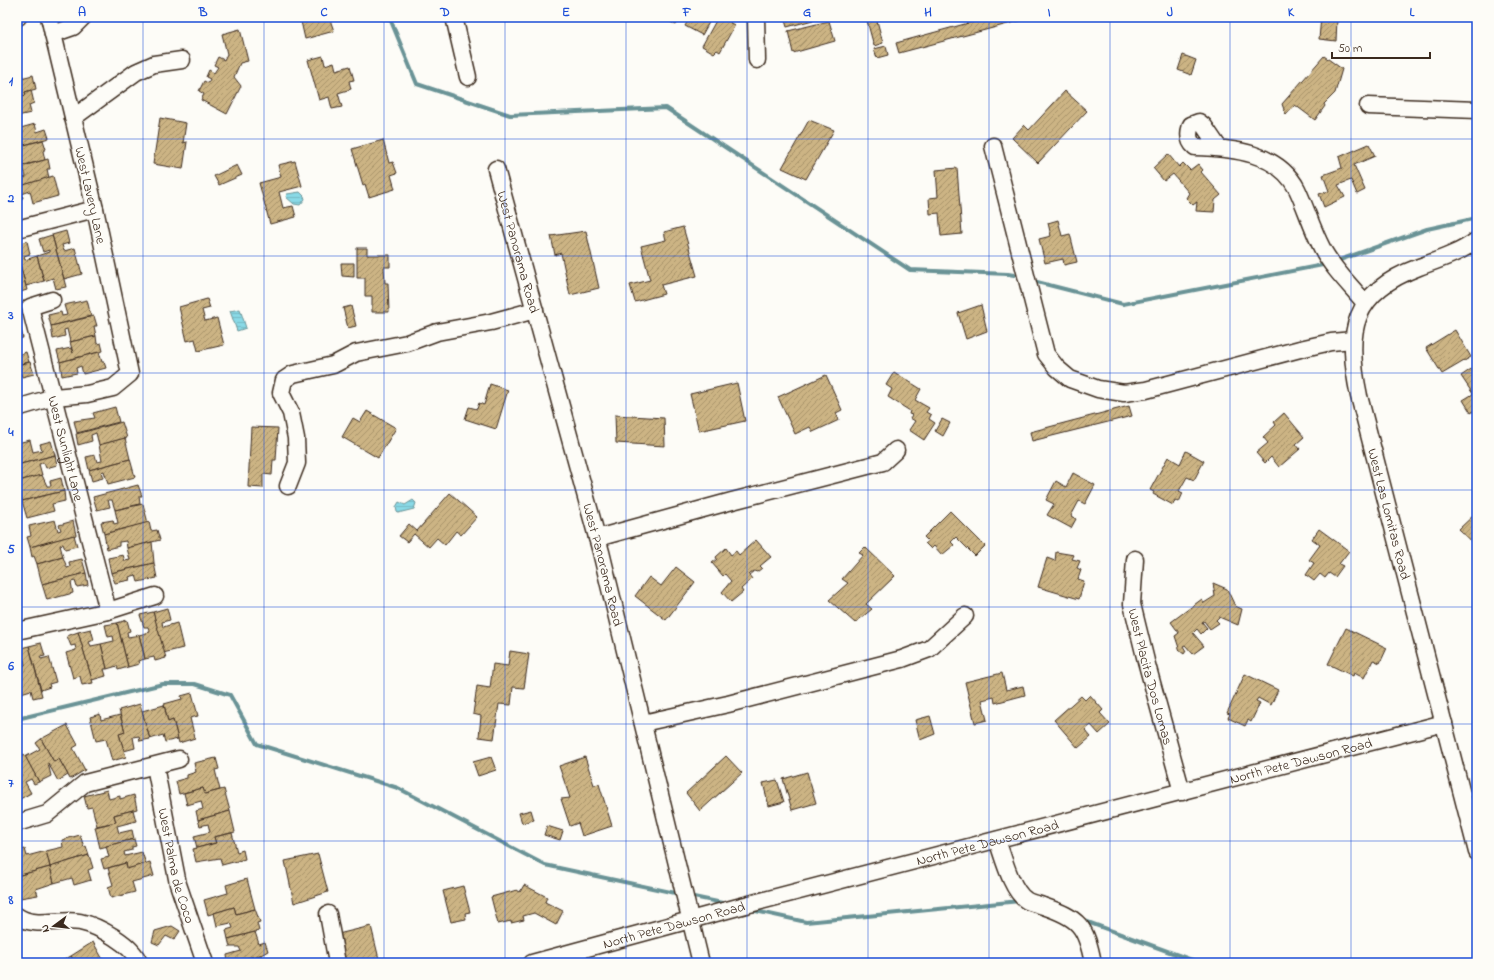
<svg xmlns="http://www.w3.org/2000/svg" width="1494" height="980" font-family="'Indie Flower',sans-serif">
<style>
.water{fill:url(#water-rules);stroke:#6a9396}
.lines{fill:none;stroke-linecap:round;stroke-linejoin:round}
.stream{stroke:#6a9396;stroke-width:4}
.building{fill:url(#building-hatch);stroke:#3b2a1e}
.minor-casing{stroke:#3b2a1e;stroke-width:19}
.minor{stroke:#fdfcf7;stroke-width:16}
.grid{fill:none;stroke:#1d4ed8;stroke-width:1;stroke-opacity:0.55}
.labels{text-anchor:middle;stroke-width:3.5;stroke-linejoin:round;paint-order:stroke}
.street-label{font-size:14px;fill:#3b2a1e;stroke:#fdfcf7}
.neatline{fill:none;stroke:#1d4ed8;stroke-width:1.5}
.grid-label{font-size:13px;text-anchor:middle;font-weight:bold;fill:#1d4ed8}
</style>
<defs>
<pattern id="water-rules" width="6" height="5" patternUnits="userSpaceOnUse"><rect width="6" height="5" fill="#89d9e6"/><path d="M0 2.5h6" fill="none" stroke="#77bac5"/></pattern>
<pattern id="building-hatch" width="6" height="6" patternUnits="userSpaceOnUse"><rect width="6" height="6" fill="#ccb484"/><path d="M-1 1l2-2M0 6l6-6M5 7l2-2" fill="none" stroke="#a7936b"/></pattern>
</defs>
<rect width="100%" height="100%" fill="#fdfcf7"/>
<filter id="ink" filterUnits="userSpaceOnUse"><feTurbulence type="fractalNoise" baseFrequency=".025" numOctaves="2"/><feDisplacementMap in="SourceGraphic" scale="8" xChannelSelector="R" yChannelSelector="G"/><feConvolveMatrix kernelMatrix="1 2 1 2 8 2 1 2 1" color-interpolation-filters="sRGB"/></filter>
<g filter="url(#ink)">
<g class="water">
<polygon points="300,192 304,196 305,199 300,205 294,204 286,197 287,194"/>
<polygon points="240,309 246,328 237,331 230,311"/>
<polygon points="413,500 416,503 414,509 398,513 397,512 396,507 399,502 405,505"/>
</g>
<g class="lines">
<g class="stream">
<polyline points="387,17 391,21 417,84 510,115 666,108 910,270 1008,274 1014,275"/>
<polyline points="1334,262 1427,229 1477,218"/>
<polyline points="1037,282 1123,304 1328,264"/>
<polyline points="17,719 163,684 195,684 230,695 257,744 398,788 545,865 680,894"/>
<polyline points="689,896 727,904"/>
<polyline points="751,910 806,922 1020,901"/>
<polyline points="1082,920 1200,963"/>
</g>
</g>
<g class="building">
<polygon points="300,17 329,17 334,31 305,39"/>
<polygon points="662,17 681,17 676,25"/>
<polygon points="690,17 712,17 702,35 685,26"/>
<polygon points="718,17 734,17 730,23 735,25 720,52 717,50 714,53 702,46"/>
<polygon points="784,17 824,17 787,27"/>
<polygon points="866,17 876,17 883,43 874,46"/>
<polygon points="990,17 1034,17 899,53 896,43"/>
<polygon points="1321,17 1337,19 1336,41 1319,39"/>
<polygon points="829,21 835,41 793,53 788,31"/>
<polygon points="240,29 248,61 240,63 234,77 241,86 227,114 201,100 204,94 199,91 204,81 208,83 210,79 206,77 209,70 214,73 218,67 214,65 218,57 224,60 227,54 222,34"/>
<polygon points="886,46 888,55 877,58 874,49"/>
<polygon points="1183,55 1196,60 1191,75 1178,70"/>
<polygon points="323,56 325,65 334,62 336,70 350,66 354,80 349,81 351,89 338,93 342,107 332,109 329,97 319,100 308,60"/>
<polygon points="1324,56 1342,69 1335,93 1324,104 1325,106 1315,120 1295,105 1286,115 1282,104"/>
<polygon points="18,57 23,77 17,79 17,58"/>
<polygon points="33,75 36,89 25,92 26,95 17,98 17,79"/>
<polygon points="31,90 34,103 29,105 31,113 17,116 17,98 26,95 25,92"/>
<polygon points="1065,91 1087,111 1038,163 1012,138 1024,125 1029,130"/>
<polygon points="160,118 186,123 183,143 187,142 183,169 153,164"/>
<polygon points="809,120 834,130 806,179 782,168"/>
<polygon points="35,124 37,132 46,129 49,138 17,147 17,129"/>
<polygon points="43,140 46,149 43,151 45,160 20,166 17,158 17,147"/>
<polygon points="383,140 389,163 393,162 397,173 391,175 395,189 369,197 365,184 363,185 352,149"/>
<polygon points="1369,144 1375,156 1354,165 1365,190 1357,194 1351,180 1338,185 1345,197 1324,207 1319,194 1329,191 1323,175 1342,168 1339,157"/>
<polygon points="1168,154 1179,167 1183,163 1190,170 1198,164 1203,170 1201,172 1221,195 1215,200 1214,212 1196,211 1197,202 1193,205 1186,198 1189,193 1173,174 1164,181 1153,168"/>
<polygon points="48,159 50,169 47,169 49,178 17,187 17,174 19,174 20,179 26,177 23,166"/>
<polygon points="295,161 302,186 279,192 283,208 293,206 296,217 270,224 259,183 281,177 278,165"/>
<polygon points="237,165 242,175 219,185 214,176"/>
<polygon points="957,168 962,234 941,236 939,213 930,214 929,198 938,197 936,170"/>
<polygon points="53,176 58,196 33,203 30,191 22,194 23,198 17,199 17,187"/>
<polygon points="1058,220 1062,236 1070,234 1077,262 1064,265 1063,259 1045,263 1039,239 1051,236 1048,223"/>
<polygon points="683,227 697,276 661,285 664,294 635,302 630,285 650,280 641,246 666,240 664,232"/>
<polygon points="66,231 69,243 62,245 64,251 75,248 82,274 64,279 52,235"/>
<polygon points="586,231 599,288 570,295 561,253 555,255 551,236"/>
<polygon points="52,235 66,287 56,289 53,278 44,281 37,256 49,252 49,250 43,252 39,239"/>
<polygon points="27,241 30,254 24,256 25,260 37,256 44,281 26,286 17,254 17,244"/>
<polygon points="357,248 367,248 367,255 390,255 390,267 384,267 385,283 388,283 389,312 372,312 372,296 365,296 365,278 357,278"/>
<polygon points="17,254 27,290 17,293"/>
<polygon points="341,263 354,263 354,277 342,276"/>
<polygon points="207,299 210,308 202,310 205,321 217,318 224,345 198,351 195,339 187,341 179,307"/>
<polygon points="87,300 91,316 51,326 48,315 61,312 62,316 67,315 64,305"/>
<polygon points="981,305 987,331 966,339 958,313"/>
<polygon points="351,306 356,326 348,328 343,308"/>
<polygon points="94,316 97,326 94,326 96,336 70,342 67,329 64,330 65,336 53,339 51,326"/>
<polygon points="20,325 23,338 17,339 17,326"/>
<polygon points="1455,330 1471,357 1442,374 1426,348"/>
<polygon points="96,336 97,344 101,343 103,351 60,362 57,351 71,348 73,353 70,342"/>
<polygon points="26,352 29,362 17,365 17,355"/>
<polygon points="99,352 102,362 104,362 106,368 83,374 81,366 76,368 77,373 62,376 60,362"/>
<polygon points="30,362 34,374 22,377 21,374 17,375 17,365"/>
<polygon points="1477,365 1477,409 1471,413 1463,400 1473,394 1461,376"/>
<polygon points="894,372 921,389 915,400 929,408 926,412 931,415 929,419 935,423 924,440 909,430 915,421 910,418 912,415 909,414 910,411 888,397 892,389 886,385"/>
<polygon points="826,375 842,410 836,413 839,420 813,432 810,427 795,434 778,397"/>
<polygon points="737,383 745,421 699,431 690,394"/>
<polygon points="490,384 508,390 496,429 465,419 469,407 477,409 479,403 484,405"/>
<polygon points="1129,406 1132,416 1032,441 1030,432"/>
<polygon points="115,407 119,422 77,433 74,421 95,418 93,413"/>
<polygon points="367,411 396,428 378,458 342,437 353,418 360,422"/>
<polygon points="1284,413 1304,437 1296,444 1300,449 1279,467 1271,457 1265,463 1256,453 1268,443 1263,437 1276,425 1274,422"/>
<polygon points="615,415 664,418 665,446 616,443"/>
<polygon points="942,419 950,423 943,436 935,431"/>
<polygon points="122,422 127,438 99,445 96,433 91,435 92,441 78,445 76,434"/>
<polygon points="251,427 278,428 276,460 273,460 272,475 263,474 263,488 248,487"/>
<polygon points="125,438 130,459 89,470 86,457 95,455 97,462 102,461 99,445"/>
<polygon points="30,440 33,452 42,450 40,444 51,441 55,455 17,465 17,443"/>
<polygon points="1186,451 1204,461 1194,480 1187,477 1179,491 1183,493 1179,502 1175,500 1173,505 1153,494 1154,492 1150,490 1168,457 1180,464"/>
<polygon points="55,455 57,465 46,468 44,463 39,464 42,475 18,481 17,465"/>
<polygon points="130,459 135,477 108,484 104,471 101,472 103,478 92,481 89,470"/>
<polygon points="1073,473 1095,485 1085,504 1079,501 1071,516 1076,519 1071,528 1047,515 1054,504 1046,500 1056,481 1066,487"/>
<polygon points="42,475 47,486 51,486 50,481 61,478 64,491 22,501 18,481"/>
<polygon points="138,485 142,496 139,496 140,504 115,510 112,500 108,500 110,507 97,510 93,497"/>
<polygon points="64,491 65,501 52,504 54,511 27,518 22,501"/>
<polygon points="450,493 477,517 461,535 456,531 445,545 437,538 429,547 414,534 407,542 399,536 409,524 417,531"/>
<polygon points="143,504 148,523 104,534 101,522 113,520 114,524 118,523 115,510"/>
<polygon points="950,511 985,546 975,556 956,537 951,542 954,545 942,555 934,546 931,549 925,543 928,541 924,537"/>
<polygon points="1477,512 1477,543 1474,545 1459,529"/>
<polygon points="55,520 58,531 61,530 59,525 73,521 76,535 30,547 27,537 31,536 29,526"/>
<polygon points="149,522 151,531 157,530 160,540 127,548 126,541 119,542 119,546 107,549 104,534"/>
<polygon points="1319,529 1349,551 1339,564 1343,566 1335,577 1329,573 1325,578 1320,574 1314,581 1306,575 1314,563 1309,560 1320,545 1312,539"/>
<polygon points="74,535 77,546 65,549 63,544 60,545 63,557 37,564 34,556 32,557 30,547"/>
<polygon points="756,540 771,557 760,566 762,568 757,572 754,571 749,575 752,579 741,589 743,592 731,602 722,592 731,581 725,574 723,576 712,563 717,559 716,557 726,548 731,555 736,551 739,555"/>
<polygon points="152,542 154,563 111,573 108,558 123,555 125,561 130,560 127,548"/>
<polygon points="865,547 895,576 866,604 872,609 855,623 829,600 848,583 842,579 863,555 859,553"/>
<polygon points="1056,552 1074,555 1072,559 1080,561 1077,568 1081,570 1078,579 1084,581 1079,599 1038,587 1047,558 1055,561"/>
<polygon points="63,557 67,568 70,567 69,562 82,559 86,573 42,584 37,564"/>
<polygon points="154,563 157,578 138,582 136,575 129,577 130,580 115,583 111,573"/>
<polygon points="676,567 695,582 666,620 635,596 649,577 661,586"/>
<polygon points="86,573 88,585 77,587 75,581 71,582 73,593 47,600 42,584"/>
<polygon points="1213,583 1227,589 1235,606 1242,609 1238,625 1219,617 1216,620 1219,623 1210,629 1204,621 1202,622 1207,628 1201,634 1197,629 1193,633 1204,646 1193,654 1185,645 1183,646 1186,651 1184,654 1180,651 1175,636 1179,633 1171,622 1202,599 1204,603 1215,596"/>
<polygon points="167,608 170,620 162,622 163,627 177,623 183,648 163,653 153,612"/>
<polygon points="153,612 166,658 155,661 154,657 145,659 139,635 150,632 148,627 144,627 140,615"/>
<polygon points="127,620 130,631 127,632 128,637 139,635 145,659 138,661 139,664 128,667 117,623"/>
<polygon points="117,623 128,667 118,670 117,666 107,669 101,644 114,641 113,636 108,637 105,625"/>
<polygon points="1346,628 1387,648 1380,663 1373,660 1364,678 1354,673 1353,676 1328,664"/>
<polygon points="91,629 94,640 89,642 91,646 101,644 107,669 104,669 106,676 92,680 78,632"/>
<polygon points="78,632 93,683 82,685 80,676 73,678 66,653 76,650 75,645 71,646 67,636"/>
<polygon points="41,643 45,656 40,657 41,659 49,657 56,682 49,684 50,687 41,690 29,646"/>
<polygon points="29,646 42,696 33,698 31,690 21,693 17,678 17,668 25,665 24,660 19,661 17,649"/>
<polygon points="510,651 529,654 524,688 513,687 511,705 499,704 494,739 479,737 481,716 473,714 477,686 490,688 493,664 508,666"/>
<polygon points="1002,673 1006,690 1023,686 1025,695 995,703 994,697 982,700 987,720 975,723 965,682"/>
<polygon points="1245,674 1278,690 1271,705 1258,698 1256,701 1260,703 1251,722 1248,720 1245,726 1228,718 1230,714 1227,713"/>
<polygon points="192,693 198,716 190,718 195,738 179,743 173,720 168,722 164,704 182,699 181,696"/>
<polygon points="1090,695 1103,710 1100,713 1110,724 1099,734 1091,725 1085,730 1091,737 1078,748 1054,720 1081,696 1085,700"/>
<polygon points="140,704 150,739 140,741 139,736 133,737 135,748 124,751 119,734 125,732 119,710"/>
<polygon points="164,705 168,722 173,720 178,739 165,742 163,735 150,739 142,711"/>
<polygon points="100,714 101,720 120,715 125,732 119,734 126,757 112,761 106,739 96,741 90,717"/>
<polygon points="930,716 935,734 920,740 915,720"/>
<polygon points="67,725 78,745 73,748 85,770 70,779 59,759 54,762 41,739"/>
<polygon points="41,739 54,762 59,759 68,775 58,781 48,763 51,776 39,782 25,757 40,749 36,743"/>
<polygon points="24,754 39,782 34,784 31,779 25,782 31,793 20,799 17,794 17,758"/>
<polygon points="726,756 742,773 700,811 686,793"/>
<polygon points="491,757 496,770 478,776 473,762"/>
<polygon points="585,757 594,785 599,784 612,826 582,836 578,823 570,826 561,799 570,798 559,766"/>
<polygon points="216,758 219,769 215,770 220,790 205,794 203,788 179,794 176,781 187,778 187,775 196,772 194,763"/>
<polygon points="807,772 816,803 792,810 783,779"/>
<polygon points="777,780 784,802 769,806 763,783"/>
<polygon points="203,788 205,794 224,789 230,811 198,820 196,811 203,809 201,801 187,805 184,793"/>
<polygon points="107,790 109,799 120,796 120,799 134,795 137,809 114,815 116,822 97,826 92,807 87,808 84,796"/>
<polygon points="133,810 136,821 117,826 119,833 132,830 134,839 100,848 95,827 116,822 114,815"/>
<polygon points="531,810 534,820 522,823 519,813"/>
<polygon points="230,811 235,832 214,837 216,843 197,848 194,836 210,832 208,824 200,826 198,820"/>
<polygon points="547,826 563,831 560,840 544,835"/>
<polygon points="232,833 237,852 243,850 245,859 222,865 220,858 196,862 193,849 216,843 214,837"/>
<polygon points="80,835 84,847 86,846 89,855 50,867 46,851 63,847 62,840"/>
<polygon points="134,839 136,846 132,847 132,850 124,852 125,856 142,852 146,864 127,869 126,863 104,869 101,859 109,857 106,846"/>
<polygon points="25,849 27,856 46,851 50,867 17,876 17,851"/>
<polygon points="318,854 328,892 294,903 285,861"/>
<polygon points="89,855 93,868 88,870 91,880 74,885 72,878 54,883 50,867"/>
<polygon points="150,862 154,876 132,882 135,892 111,898 108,887 113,885 108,868 126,863 127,869"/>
<polygon points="50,867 54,883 36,889 38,895 20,898 17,890 17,876"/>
<polygon points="247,879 255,909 236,914 234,907 208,915 204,900 228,893 226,885"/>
<polygon points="524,885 547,897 545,902 563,911 556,925 534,913 523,916 524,920 511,923 511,921 498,924 491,897 517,890 520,892"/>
<polygon points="463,886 470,912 465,913 466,919 451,922 443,891"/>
<polygon points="234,907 236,914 255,909 260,922 257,923 259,931 228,939 226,930 233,928 231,923 217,926 214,913"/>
<polygon points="172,926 180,931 174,940 166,936 159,945 152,942 155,931"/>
<polygon points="371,926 379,959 362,963 345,963 338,934"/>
<polygon points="255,932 259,944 265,942 268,951 261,955 247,958 248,963 228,963 227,955 241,951 239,947 230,947 228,939"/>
<polygon points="93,942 105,963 75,963 71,956"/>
<polygon points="261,955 263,963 248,963 247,958"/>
<polygon points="71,956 75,963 60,963 60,962"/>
</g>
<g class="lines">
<g class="minor-casing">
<g id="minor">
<polyline points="17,17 18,17"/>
<polyline points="454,17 468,77"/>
<polyline points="756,17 757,60"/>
<polyline points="53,34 73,27 83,17"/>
<polyline points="1368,106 1477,110"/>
<polyline points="73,118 136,72 154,64 182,60"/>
<polyline points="993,146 1046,354 1057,368 1070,379 1098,389 1124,393 1146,390 1300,349 1331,342 1353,340"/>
<path d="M1219,148l-15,-22 -5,-4 -8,3c-3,9 -3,16 4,22 37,1 83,5 102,42 9,19 15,40 25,59 10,20 29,38 43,55"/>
<path id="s1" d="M496,169l105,383 100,411"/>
<polyline points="17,229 95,209"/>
<path id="s2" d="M1477,240c-17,13 -39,20 -58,27 -67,25 -74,64 -60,129l118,456"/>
<path id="s3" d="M52,300l-22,7 78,304"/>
<polyline points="17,408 54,397 87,394 113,388 130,374 95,209 49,17"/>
<polyline points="288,486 297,463 296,438 291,413 281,393 284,380 293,374 333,365 356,353 407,343 437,332 491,322 535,310"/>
<polyline points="597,538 732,501 883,462 896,450"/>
<path id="s4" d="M1135,559l-3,45 14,57 36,131"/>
<polyline points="17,631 108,611 155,596"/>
<polyline points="643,723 728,704 902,659 929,649 965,616"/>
<path id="s5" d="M155,766l23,118 27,79"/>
<polyline points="17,823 47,814 85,783 179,759"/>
<path d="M997,840c6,16 14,50 29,60 4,3 12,4 17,6 36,12 43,20 50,57"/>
<polyline points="328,914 337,963"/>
<path d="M17,916c18,13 43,2 63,6 19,4 53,23 59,41"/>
<path id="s6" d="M532,963l206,-56 706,-184"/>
</g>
</g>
<use href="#minor" class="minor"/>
</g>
</g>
<path class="grid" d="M143,17v946M264,17v946M384,17v946M505,17v946M626,17v946M747,17v946M868,17v946M989,17v946M1110,17v946M1230,17v946M1351,17v946M17,139h1460M17,256h1460M17,373h1460M17,490h1460M17,607h1460M17,724h1460M17,841h1460"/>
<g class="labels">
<g class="street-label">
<text transform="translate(91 195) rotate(77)" y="5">West Lavery Lane</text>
<text dy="5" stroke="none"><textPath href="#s1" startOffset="86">West Panorama Road</textPath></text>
<text dy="5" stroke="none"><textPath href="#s3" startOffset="169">West Sunlight Lane</textPath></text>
<text dy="5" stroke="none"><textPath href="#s2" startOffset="347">West Las Lomitas Road</textPath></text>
<text dy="5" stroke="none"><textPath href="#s1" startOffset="410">West Panorama Road</textPath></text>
<text dy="5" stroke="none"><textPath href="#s4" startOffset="120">West Placita Dos Lomas</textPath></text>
<text dy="5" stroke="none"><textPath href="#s6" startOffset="795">North Pete Dawson Road</textPath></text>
<text dy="5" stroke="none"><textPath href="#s6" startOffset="471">North Pete Dawson Road</textPath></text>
<text dy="5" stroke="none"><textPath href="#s5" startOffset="102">West Palma de Coco</textPath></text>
<text dy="5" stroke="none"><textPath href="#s6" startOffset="147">North Pete Dawson Road</textPath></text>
</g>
</g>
<rect width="1494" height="980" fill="none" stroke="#fdfcf7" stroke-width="44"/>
<g transform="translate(54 926) rotate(255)" stroke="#fdfcf7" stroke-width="3" paint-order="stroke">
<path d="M0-3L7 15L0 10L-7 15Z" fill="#3b2a1e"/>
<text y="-6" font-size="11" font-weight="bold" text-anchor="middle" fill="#3b2a1e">N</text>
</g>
<path d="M1332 52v6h98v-6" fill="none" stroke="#3b2a1e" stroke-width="2"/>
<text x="1338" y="52" font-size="12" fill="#3b2a1e" stroke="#fdfcf7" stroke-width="3" paint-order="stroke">50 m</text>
<rect x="22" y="22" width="1450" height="936" class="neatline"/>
<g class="grid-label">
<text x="82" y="16">A</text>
<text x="203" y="16">B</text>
<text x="324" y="16">C</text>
<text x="445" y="16">D</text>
<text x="566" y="16">E</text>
<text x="687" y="16">F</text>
<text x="807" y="16">G</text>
<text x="928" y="16">H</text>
<text x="1049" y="16">I</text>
<text x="1170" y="16">J</text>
<text x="1291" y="16">K</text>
<text x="1412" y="16">L</text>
<text x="11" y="85">1</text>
<text x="11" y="202">2</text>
<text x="11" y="319">3</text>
<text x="11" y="436">4</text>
<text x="11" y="553">5</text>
<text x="11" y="670">6</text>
<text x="11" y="787">7</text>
<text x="11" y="904">8</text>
</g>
</svg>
